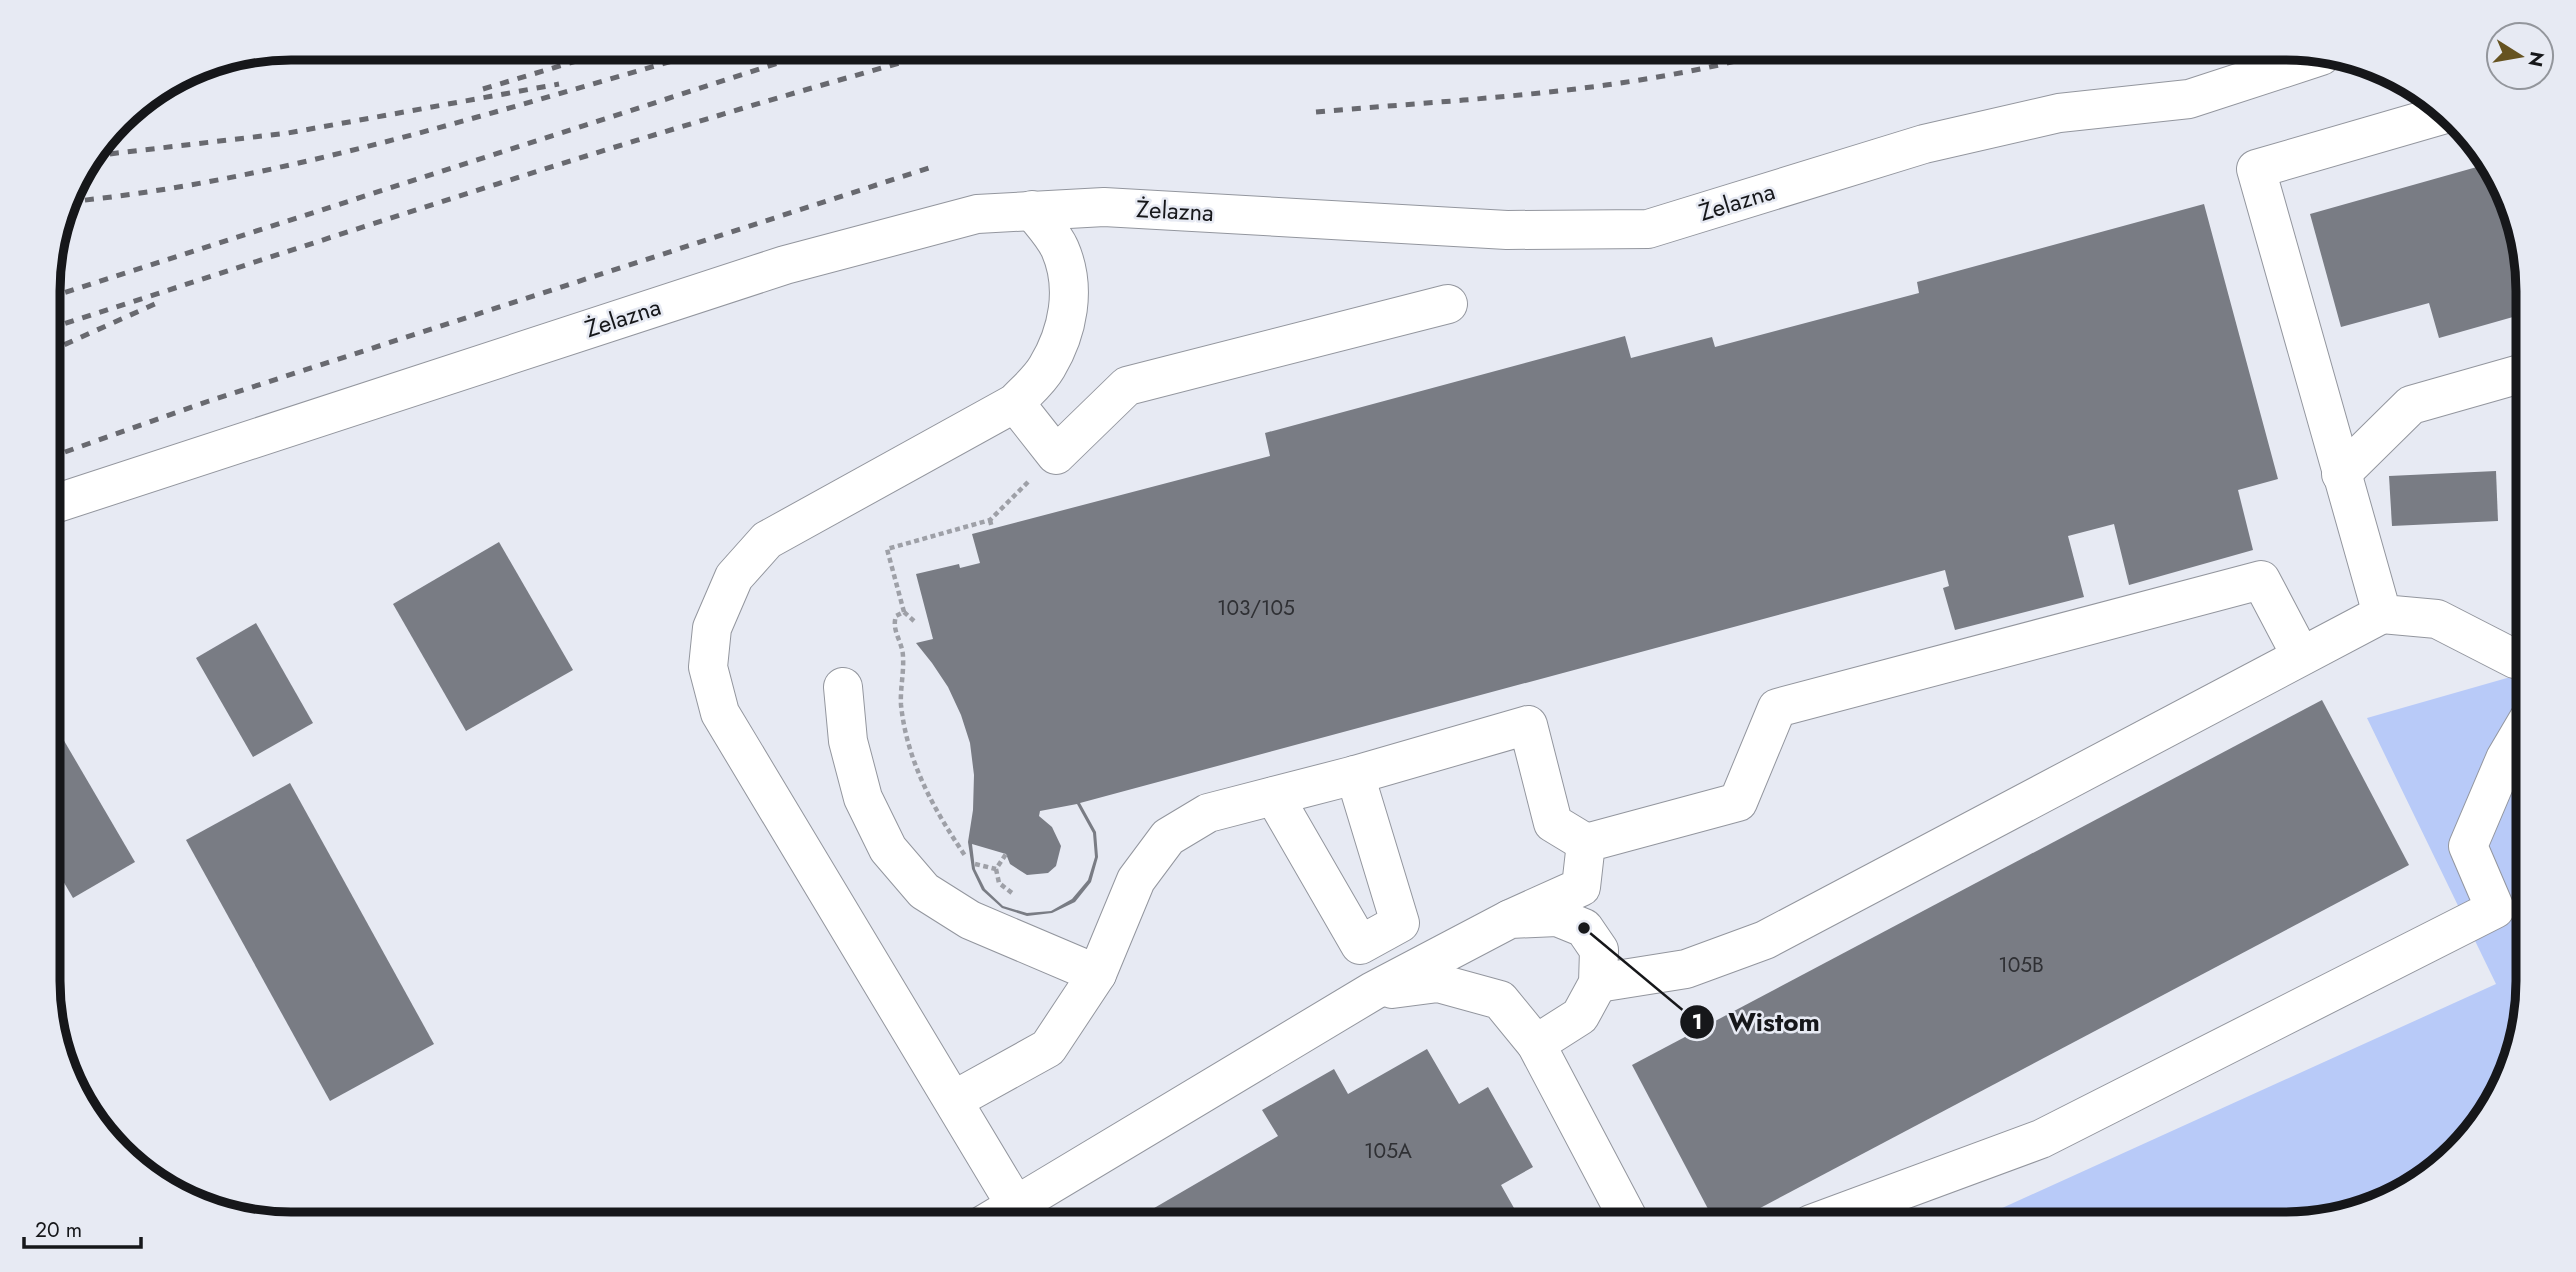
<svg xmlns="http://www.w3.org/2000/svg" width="2576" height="1272" font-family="Jost,sans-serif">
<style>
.green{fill:#b8caf8}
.building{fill:#797c84;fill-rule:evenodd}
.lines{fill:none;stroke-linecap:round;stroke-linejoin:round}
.minor-casing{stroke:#93969e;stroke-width:40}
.path{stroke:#9ea0a7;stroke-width:4.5;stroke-dasharray:5 3.5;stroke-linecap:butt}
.minor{stroke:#fff;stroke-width:38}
.rail{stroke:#68696f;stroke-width:5;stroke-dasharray:9 9;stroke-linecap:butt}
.labels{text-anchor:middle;stroke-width:5;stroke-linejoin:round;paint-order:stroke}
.number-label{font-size:21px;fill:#2f3034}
.street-label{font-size:24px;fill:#16171a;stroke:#e7eaf3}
.rim{fill:none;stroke:#16171a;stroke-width:9}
.leader{fill:none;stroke:#16171a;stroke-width:2.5}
.callout-dot{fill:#16171a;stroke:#e7eaf3;stroke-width:2.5}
.mark-label{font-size:21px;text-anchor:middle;font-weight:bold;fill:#fff}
.callout-label{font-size:26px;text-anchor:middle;font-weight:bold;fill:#16171a;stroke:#e7eaf3;stroke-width:5;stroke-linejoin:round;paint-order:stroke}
</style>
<rect width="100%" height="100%" fill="#e7eaf3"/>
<polygon class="green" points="2528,672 2529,982 2504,1089 2420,1184 2301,1224 1967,1224 2496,984 2367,718"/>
<g class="building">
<polygon points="2491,163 2527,259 2527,313 2439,338 2429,303 2341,327 2310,214"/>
<path d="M2204,204l74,275 -40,11 15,60 -124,35 -15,-61 -46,12 16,61 -129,33 -12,-42 6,-2 -4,-16 -865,233 16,29 2,25 -7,25 -16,20 -23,11 -25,3 -25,-8 -20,-18 -10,-21 -4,-27 5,-32 1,-35 -4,-32 -9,-28 -13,-28 -16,-24 -16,-20 17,-4 -17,-65 43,-10 1,4 20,-5 -8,-29 298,-78 -5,-23 360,-97 6,22 81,-21 3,10 204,-54 -2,-11zM1077,804l16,29 2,24 -7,23 -16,19 -21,12 -24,2 -24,-7 -18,-17 -10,-20 -3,-25 34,10 4,10 17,11 21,-2 8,-7 5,-20 -9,-19 -13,-11 1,-5z"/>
<polygon points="2496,471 2498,521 2392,526 2389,476"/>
<polygon points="499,542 573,670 466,731 393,604"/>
<polygon points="256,623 313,723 253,757 196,658"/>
<polygon points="2322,700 2409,865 1730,1224 1716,1224 1632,1065"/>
<polygon points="49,715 135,862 73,898 49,857"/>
<polygon points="290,783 434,1044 330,1101 186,840"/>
<polygon points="1427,1049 1459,1104 1488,1087 1533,1167 1501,1185 1523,1224 1125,1225 1278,1136 1262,1110 1334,1069 1348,1094"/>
</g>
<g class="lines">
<g class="minor-casing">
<g id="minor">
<polyline points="2442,115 2256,169 2382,614 2437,619 2515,659 2528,662"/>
<polyline points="1015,403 1056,455 1127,386 1448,304"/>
<polyline points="2341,474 2411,405 2527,372"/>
<polyline points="48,506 785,265 977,214 1104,207 1507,230 1648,229 1924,144 2059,113 2189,99 2321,56"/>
<polyline points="843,687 848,741 863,798 888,849 924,891 970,920 1097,974"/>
<polyline points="1274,796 1360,945 1400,923 1355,775"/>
<polyline points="1510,919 1581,887 1586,843 1738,802 1777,708 2261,580 2301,656"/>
<polyline points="1598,983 1686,969 1765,940 2382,614"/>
<polyline points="1392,989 1438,983 1500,1000 1536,1044 1631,1224"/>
<polyline points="954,1100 1048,1048 1097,974 1136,880 1168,837 1208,813 1355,775 1528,725 1553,823 1586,843"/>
<path d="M1016,1206l-296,-493 -12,-46 4,-39 22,-51 33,-37 248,-137c10,-11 24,-22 32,-36 21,-35 30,-79 13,-118 -6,-14 -19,-27 -28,-39"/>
<polyline points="1811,1224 2041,1139 2495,909 2468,846 2505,759 2528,720"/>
<polyline points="983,1225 1373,991 1510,919 1557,917 1584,928 1599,950 1598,983 1580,1016 1536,1044"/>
</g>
</g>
<g class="path">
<polyline points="990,520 992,528"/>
<polyline points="904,612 887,549 990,520 1029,481"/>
<path d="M914,621l-10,-9 -8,4c-5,15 7,26 7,41 1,16 -3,32 -2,48 6,57 33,105 65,152"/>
<polyline points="975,864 996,869 1006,854"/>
<polyline points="996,869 999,883 1012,893"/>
</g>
<use href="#minor" class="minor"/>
<g class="rail">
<polyline points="682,58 720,47"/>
<polyline points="483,89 623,47"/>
<path d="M1316,112c158,-14 318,-19 472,-65"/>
<polyline points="92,156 288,133 559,84"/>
<path d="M67,202c213,-21 418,-88 623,-146"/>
<polyline points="48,298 828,47"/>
<path d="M48,329c302,-97 603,-199 910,-282"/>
<polyline points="48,352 157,303"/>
<polyline points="48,458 209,401 935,166"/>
</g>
</g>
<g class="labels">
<g class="number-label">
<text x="1256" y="615">103/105</text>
<text x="2021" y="972">105B</text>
<text x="1388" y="1158">105A</text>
</g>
<g class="street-label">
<text transform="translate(1737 202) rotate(-17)" y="8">Żelazna</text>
<text transform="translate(1175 211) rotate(3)" y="8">Żelazna</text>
<text transform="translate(623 318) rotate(-18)" y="8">Żelazna</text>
</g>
</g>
<path d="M0 0H2576V1272H0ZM291 60H2285A231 231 0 0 1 2516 291V981A231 231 0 0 1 2285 1212H291A231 231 0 0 1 60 981V291A231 231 0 0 1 291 60Z" fill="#e7eaf3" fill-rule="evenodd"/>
<path class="rim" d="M291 60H2285A231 231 0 0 1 2516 291V981A231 231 0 0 1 2285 1212H291A231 231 0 0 1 60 981V291A231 231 0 0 1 291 60Z"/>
<path class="leader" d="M1584 928L1697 1022"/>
<g class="callout-dot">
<circle cx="1584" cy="928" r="7"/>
<circle cx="1697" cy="1022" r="18"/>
</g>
<g class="mark-label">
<text x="1697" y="1029">1</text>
</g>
<g class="callout-label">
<text x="1774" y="1031">Wistom</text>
</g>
<g transform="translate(2520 56) rotate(101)"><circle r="33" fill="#e7eaf3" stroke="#93969c" stroke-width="2"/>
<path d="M0-5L12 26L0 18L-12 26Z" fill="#665321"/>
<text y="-10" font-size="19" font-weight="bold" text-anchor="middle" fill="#16171a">N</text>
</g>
<path d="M24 1237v10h117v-10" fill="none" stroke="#16171a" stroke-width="3.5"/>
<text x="35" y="1237" font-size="21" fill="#16171a" stroke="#e7eaf3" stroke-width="5" paint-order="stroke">20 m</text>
</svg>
